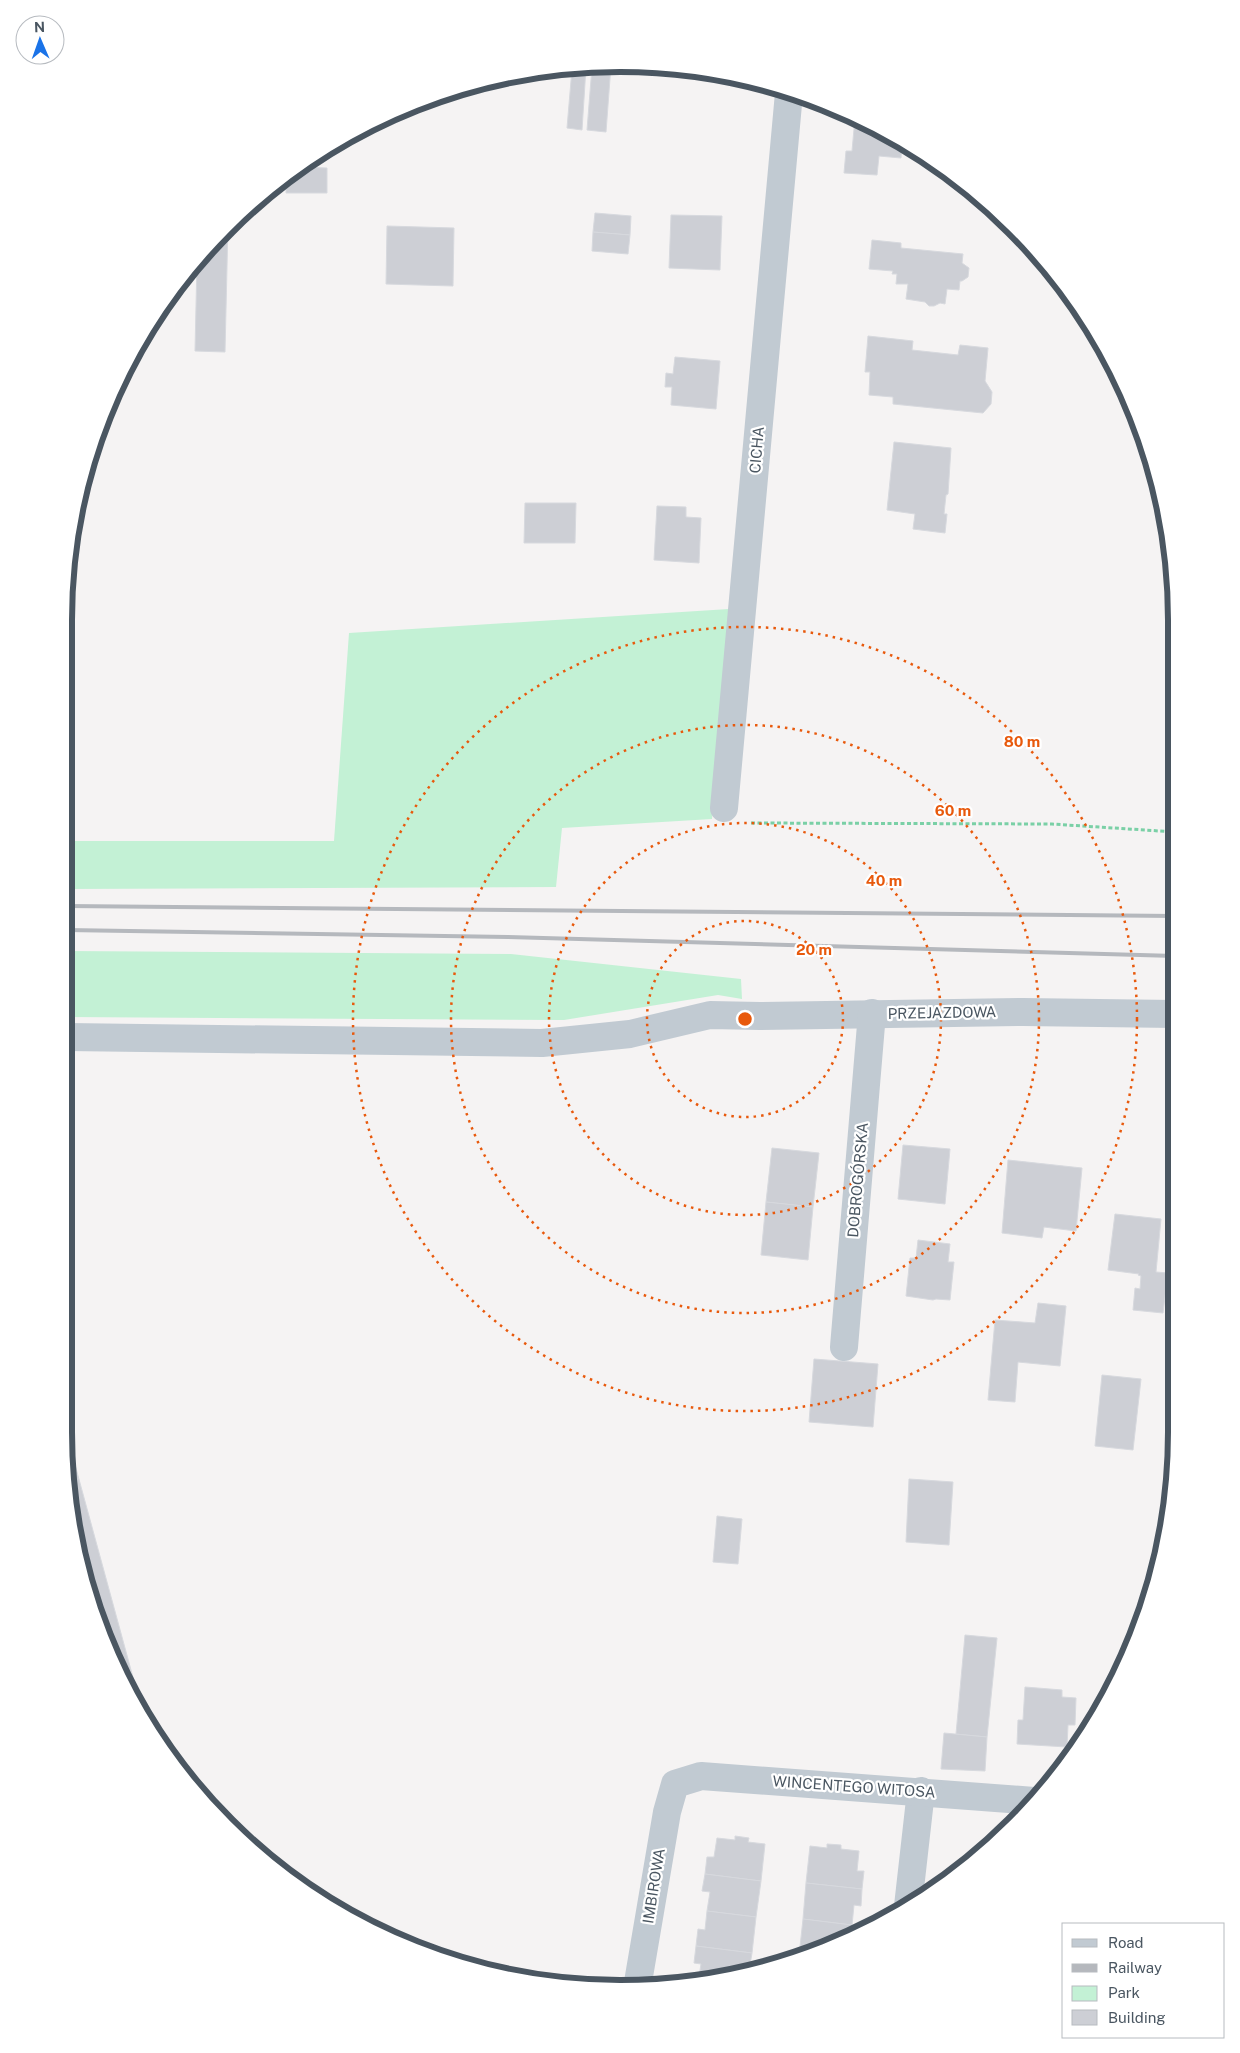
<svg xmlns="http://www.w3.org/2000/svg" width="1240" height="2053" font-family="'Public Sans',sans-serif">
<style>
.green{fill:#c3f1d5}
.building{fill:#cdcfd5;stroke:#d7d9de}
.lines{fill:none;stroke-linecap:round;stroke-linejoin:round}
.path{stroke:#7ad0a6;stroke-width:3;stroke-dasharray:4 2.5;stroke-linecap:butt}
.minor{stroke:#c1cad2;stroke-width:28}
.rail{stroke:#b5b8bd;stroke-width:4}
.ring{fill:none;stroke:#e8590c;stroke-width:2.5;stroke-dasharray:2.5 5}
.labels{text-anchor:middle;stroke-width:4.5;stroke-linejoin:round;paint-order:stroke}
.street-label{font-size:15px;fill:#4a5661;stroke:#fff}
.rim{fill:none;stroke:#4a5661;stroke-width:6}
.centre{fill:#e8590c;stroke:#fff;stroke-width:2.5}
.ring-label{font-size:15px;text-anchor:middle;font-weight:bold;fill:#e8590c;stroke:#fff;stroke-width:4.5;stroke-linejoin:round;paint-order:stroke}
</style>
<rect width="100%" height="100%" fill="#f5f3f3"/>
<g class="green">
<polygon points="729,609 712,819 562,828 556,887 66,889 66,841 334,841 349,633"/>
<polygon points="66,951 511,954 741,979 742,999 718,995 564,1020 67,1017"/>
</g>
<g class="building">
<polygon points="611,65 606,132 587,130 592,67"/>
<polygon points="586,67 582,130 567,128 572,69"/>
<polygon points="855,118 902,143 901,158 879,156 877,175 844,173 846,151 852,151"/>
<polygon points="299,167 327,168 327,193 286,193 286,178"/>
<polygon points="595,213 631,216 630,235 593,232"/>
<polygon points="671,215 722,216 720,270 669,268"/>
<polygon points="228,225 225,352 195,351 197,262"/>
<polygon points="387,226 454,228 453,286 386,284"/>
<polygon points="593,232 630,235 628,254 592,251"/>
<polygon points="872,240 901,243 901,248 963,254 962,263 969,268 968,277 962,281 960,281 959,290 947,289 945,304 940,303 934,306 929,306 925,302 906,299 908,284 896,284 897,274 892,274 893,271 869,269"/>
<polygon points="868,336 913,341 912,350 958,355 960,345 988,348 985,381 992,392 991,404 983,413 893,404 893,397 869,395 870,372 865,372"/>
<polygon points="675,357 720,361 716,409 671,405 672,387 665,387 666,373 673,374"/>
<polygon points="894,442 951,448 948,494 946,495 944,514 947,514 945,533 913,529 915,514 887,510"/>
<polygon points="525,503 576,503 575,543 524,543"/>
<polygon points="657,506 686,507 686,517 701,518 699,563 654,560"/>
<polygon points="903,1145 950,1149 945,1204 898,1199"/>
<polygon points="772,1148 819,1153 813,1207 766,1202"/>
<polygon points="1008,1160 1082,1168 1076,1231 1044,1227 1042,1238 1002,1233"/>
<polygon points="766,1202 813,1207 808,1260 761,1255"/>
<polygon points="1115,1214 1161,1219 1156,1272 1168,1273 1163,1313 1133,1310 1135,1288 1140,1289 1141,1276 1138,1275 1139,1274 1108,1270"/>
<polygon points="918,1240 950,1244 948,1262 954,1262 950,1300 936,1299 933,1300 906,1296 910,1258 916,1258"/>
<polygon points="1038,1303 1066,1306 1060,1366 1018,1362 1015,1402 988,1400 995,1320 1035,1323"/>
<polygon points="814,1359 878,1364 873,1427 809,1422"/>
<polygon points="1102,1375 1141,1379 1133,1450 1095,1446"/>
<polygon points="68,1439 143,1714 121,1679 93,1612 69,1506"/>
<polygon points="909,1479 953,1482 949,1545 906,1542"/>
<polygon points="717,1516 742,1519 738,1564 713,1562"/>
<polygon points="965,1635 997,1638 987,1737 956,1734"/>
<polygon points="1025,1687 1062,1690 1062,1697 1076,1698 1075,1725 1068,1725 1067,1747 1017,1744 1018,1720 1023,1720"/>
<polygon points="944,1733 987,1737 985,1771 941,1769"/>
<polygon points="735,1836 749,1838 748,1842 765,1844 761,1881 705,1874 707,1857 714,1857 717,1838 735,1840"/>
<polygon points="827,1844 841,1845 841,1849 859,1851 857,1871 864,1871 862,1889 806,1883 810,1846 827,1848"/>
<polygon points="705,1874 761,1881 756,1917 707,1911 710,1892 702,1891"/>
<polygon points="806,1883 862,1889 861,1906 854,1905 852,1925 803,1919"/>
<polygon points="707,1911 756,1917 752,1953 696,1946 698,1929 705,1930"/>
<polygon points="803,1919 852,1925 850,1938 806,1957 799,1956"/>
<polygon points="696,1946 752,1953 749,1971 698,1983 701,1964 694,1963"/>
</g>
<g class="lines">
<polyline class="path" points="751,823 1052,824 1175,832"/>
<g class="minor">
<polyline points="724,808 789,93"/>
<polyline points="67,1037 542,1043 630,1034 710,1015 760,1016 1023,1012 1175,1014"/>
<polyline points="844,1347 872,1013"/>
<polyline points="908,1906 921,1791"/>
<polyline points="637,1988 667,1812 675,1784 701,1776 1034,1801"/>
</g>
<g class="rail">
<polyline points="66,906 1175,916"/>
<polyline points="66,930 508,937 1175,956"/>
</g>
</g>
<g class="ring">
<circle cx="745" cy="1019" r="98"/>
<circle cx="745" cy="1019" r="196"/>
<circle cx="745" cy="1019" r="294"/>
<circle cx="745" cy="1019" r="392"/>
</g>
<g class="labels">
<g class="street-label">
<text transform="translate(757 450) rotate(-85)" y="5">CICHA</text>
<text transform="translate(942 1013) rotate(-1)" y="5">PRZEJAZDOWA</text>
<text transform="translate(858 1180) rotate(-85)" y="5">DOBROGÓRSKA</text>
<text transform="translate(854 1787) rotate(4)" y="5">WINCENTEGO WITOSA</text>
<text transform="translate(654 1886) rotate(-81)" y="5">IMBIROWA</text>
</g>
</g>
<path d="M0 0H1240V2053H0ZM620 72H620A548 548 0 0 1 1168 620V1432A548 548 0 0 1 620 1980H620A548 548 0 0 1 72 1432V620A548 548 0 0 1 620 72Z" fill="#fff" fill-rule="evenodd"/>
<path class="rim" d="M620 72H620A548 548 0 0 1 1168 620V1432A548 548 0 0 1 620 1980H620A548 548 0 0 1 72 1432V620A548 548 0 0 1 620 72Z"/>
<circle cx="745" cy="1019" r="8" class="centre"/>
<g class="ring-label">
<text x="1022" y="747">80 m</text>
<text x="953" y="816">60 m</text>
<text x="884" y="886">40 m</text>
<text x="814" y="955">20 m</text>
</g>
<rect x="1062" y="1923" width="162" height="115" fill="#ffffff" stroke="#b7bbc0"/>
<rect x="1072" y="1939" width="25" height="8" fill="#c1cad2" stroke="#b7bbc0"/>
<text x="1108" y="1948" font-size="15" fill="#4a5661">Road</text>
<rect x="1072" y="1964" width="25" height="8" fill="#b5b8bd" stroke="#b7bbc0"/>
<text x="1108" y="1973" font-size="15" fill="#4a5661">Railway</text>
<rect x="1072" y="1986" width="25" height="15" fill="#c3f1d5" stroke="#b7bbc0"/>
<text x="1108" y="1998" font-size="15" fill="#4a5661">Park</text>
<rect x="1072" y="2010" width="25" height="15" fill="#cdcfd5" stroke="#b7bbc0"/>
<text x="1108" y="2023" font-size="15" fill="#4a5661">Building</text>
<g transform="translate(40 40) rotate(358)"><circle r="24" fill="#ffffff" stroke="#b7bbc0"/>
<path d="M0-4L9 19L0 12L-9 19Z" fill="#1a73e8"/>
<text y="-8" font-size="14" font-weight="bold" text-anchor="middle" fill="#4a5661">N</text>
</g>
</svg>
